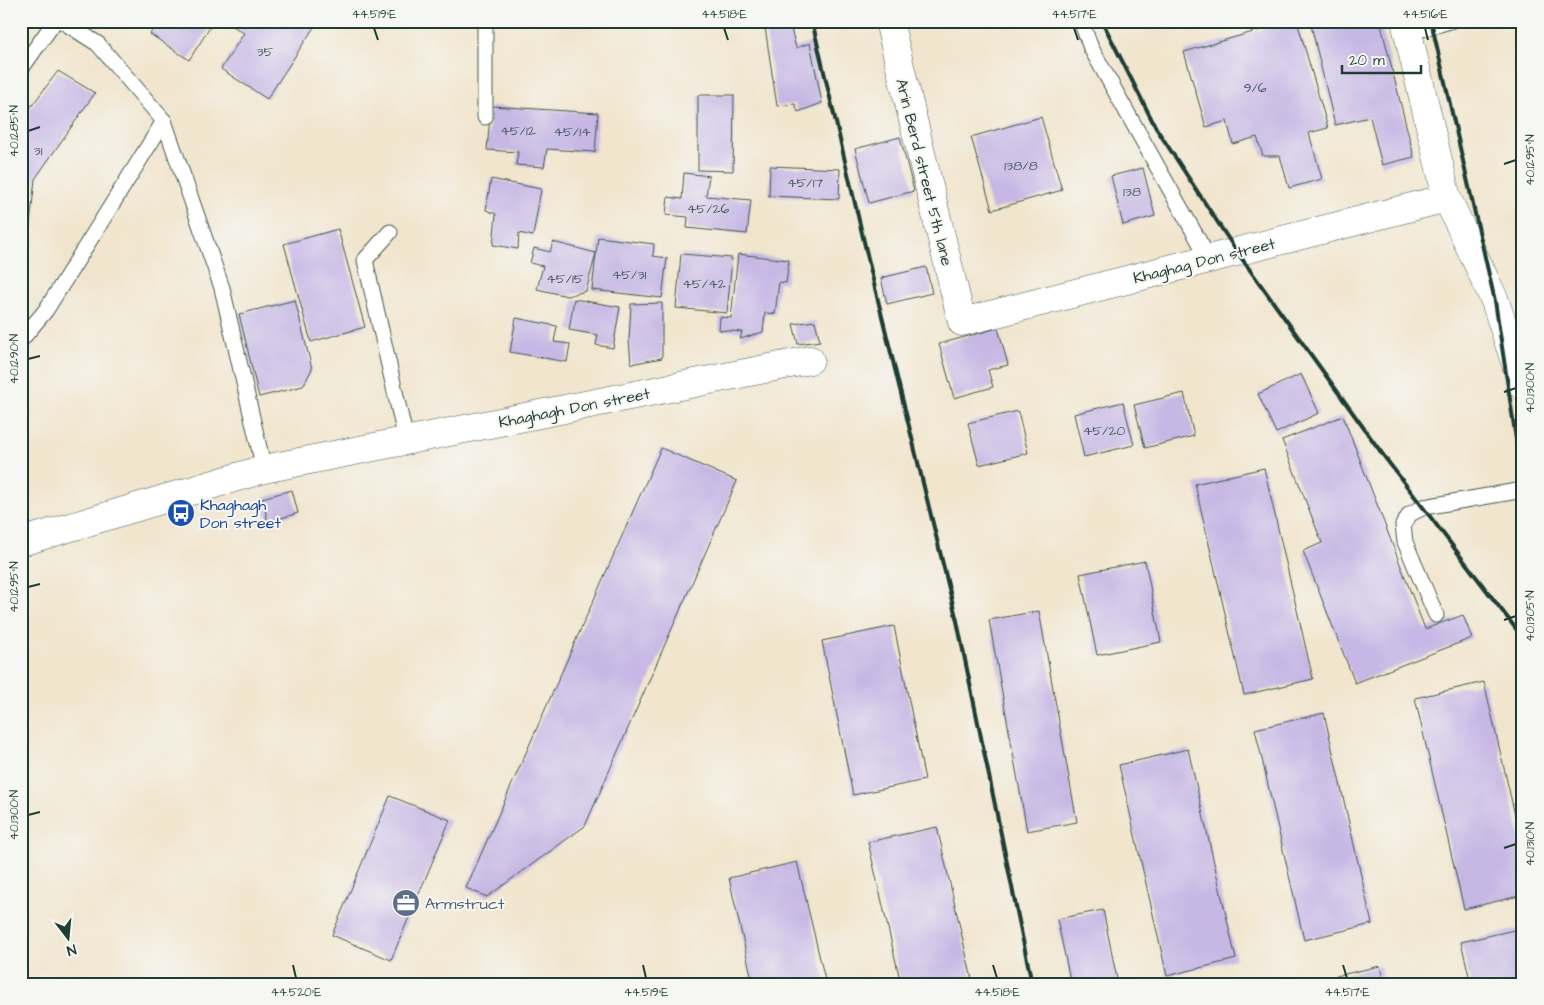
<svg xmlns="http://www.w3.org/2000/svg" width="1544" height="1005" font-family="'Architects Daughter',sans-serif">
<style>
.building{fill:#c6b7e4}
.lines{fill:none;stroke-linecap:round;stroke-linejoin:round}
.lane-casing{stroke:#3e564b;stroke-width:17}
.street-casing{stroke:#3e564b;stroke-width:29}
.lane{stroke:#fff;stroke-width:15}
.street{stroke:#fff;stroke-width:28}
.rail{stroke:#1f3d34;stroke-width:4}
.ticks{fill:none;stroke:#1f3d34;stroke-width:2}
.labels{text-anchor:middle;stroke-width:4;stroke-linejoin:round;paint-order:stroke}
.number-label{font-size:14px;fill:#495c60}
.street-label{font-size:16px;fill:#1f3d34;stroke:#f6f6f2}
.transit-label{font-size:16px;fill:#164399;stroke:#f6f6f2;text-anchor:start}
.service-label{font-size:16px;fill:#4e5e75;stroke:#f6f6f2;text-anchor:start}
.neatline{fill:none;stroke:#1f3d34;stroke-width:2}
.ticks-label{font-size:12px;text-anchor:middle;fill:#1f3d34}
</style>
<rect width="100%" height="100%" fill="#f6f6f2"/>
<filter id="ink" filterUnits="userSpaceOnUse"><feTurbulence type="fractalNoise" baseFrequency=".02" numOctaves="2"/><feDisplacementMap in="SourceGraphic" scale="10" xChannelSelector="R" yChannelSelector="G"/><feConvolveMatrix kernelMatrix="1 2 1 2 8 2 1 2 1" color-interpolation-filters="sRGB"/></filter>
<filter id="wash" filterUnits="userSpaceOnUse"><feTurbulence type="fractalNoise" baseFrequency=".0096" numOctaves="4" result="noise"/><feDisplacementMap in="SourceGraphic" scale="20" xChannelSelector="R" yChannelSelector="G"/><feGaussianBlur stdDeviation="1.12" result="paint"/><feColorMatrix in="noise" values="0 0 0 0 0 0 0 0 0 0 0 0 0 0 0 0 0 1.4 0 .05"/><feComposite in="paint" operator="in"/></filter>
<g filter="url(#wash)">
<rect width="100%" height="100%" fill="#f1e5cd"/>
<g id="blocks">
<g class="building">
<polygon points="159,21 214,21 189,60 150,34"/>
<polygon points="225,21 318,21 267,99 221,69 244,33"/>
<polygon points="764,21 789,21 796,48 810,43 822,103 798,112 795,104 777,106"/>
<polygon points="1291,21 1297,21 1328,128 1309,133 1322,179 1289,188 1280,156 1263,156 1257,137 1233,144 1227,121 1206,127 1184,52"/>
<polygon points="1310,21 1380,21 1414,157 1382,165 1370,117 1335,125"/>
<polygon points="58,71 95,93 35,179 26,260 21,267 21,120"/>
<polygon points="698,95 734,95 733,171 698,170"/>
<polygon points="491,106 598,113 595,152 547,149 544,167 516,165 518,152 487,150"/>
<polygon points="1041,117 1062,190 992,210 971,137"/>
<polygon points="900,137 914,191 869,203 855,149"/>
<polygon points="770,166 840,169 839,199 769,196"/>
<polygon points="1143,168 1155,216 1123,225 1111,176"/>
<polygon points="684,173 709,176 706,196 751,200 747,234 687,228 688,217 666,215 668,197 682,199"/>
<polygon points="491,179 541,189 533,236 519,233 518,249 493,245 496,214 486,210"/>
<polygon points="338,229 365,327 311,342 284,244"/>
<polygon points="598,237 654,244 653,256 667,258 662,298 592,290"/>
<polygon points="553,242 596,253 586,291 567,296 537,289 543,266 530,263 534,248 550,252"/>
<polygon points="681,254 732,258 727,313 676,308"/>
<polygon points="738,254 789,260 786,283 779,282 775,314 765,313 763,332 740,339 742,332 719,330 720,317 731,318"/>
<polygon points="926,267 932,293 887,304 881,278"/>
<polygon points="574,299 620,307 613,348 596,345 598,335 569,330"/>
<polygon points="295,300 312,369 303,386 259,397 239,314"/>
<polygon points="662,303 662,358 631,364 629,340 631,304"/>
<polygon points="516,318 557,326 554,342 570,344 567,362 510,352"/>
<polygon points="815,321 820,341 798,344 793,324"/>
<polygon points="998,328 1008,365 988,370 993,387 954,398 939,344"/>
<polygon points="1301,374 1319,413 1276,433 1258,394"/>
<polygon points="1184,393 1194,436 1145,448 1134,405"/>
<polygon points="1123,402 1134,445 1084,457 1074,414"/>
<polygon points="1018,411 1028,453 979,465 968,423"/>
<polygon points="1343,416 1425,629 1463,615 1472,638 1355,683 1303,551 1322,543 1282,440"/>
<polygon points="661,448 737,481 585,826 487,897 466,888"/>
<polygon points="1264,468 1313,679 1244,695 1195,484"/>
<polygon points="292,490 298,513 268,522 262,498"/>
<polygon points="1145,561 1161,642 1097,655 1080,574"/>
<polygon points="1039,611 1077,822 1027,831 989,620"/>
<polygon points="894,626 925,780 853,795 822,641"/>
<polygon points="1484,682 1523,850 1523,895 1464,909 1415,698"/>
<polygon points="1324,713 1372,924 1304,940 1255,729"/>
<polygon points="1188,749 1236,959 1167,976 1119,765"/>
<polygon points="390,796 450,820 391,960 332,935"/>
<polygon points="937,827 973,984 901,984 868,842"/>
<polygon points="797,862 826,984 753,984 729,878"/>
<polygon points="1103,910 1118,984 1071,984 1057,919"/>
<polygon points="1523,928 1523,984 1471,984 1461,942"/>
<polygon points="1380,966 1384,984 1311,984 1310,982"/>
</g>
</g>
</g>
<g filter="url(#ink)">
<use href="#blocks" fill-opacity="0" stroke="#3e564b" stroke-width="1"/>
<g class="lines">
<g class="lane-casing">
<g id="lane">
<polyline points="62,21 98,44 164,121 222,288 264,469"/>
<polyline points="1081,21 1091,48 1209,259"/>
<polyline points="1408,33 1450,21"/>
<polyline points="21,69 55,21"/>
<polyline points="485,117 485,21"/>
<polyline points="390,232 365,260 406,440"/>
<polyline points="21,340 46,310 164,121"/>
<polyline points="1436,615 1405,542 1403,525 1410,514 1424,507 1523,490"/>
</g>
</g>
<g class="street-casing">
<g id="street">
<polyline points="889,21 962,322 1447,198"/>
<polyline points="1405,21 1447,198 1495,301 1523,386"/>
<polyline points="21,542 264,469 810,360"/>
</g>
</g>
<use href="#lane" class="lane"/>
<use href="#street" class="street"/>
<g class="rail">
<polyline points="812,21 874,284 957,621 1032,984"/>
<polyline points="1102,21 1156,128 1237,252 1386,459 1523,638"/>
<polyline points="1431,21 1495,301 1523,485"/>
</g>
</g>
</g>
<path class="ticks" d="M374,28l4,12M724,28l4,12M1074,28l4,12M1425,28l3,12M28,131l12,-4M1504,164l12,-4M28,359l12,-3M1504,392l12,-4M28,587l12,-3M1504,620l12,-4M28,815l12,-3M1504,848l12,-4M293,965l3,13M643,965l3,13M993,965l4,13M1343,965l4,13"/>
<defs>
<g id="bus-disc" transform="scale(1.4375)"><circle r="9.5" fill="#1a4fb4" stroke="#f6f6f2"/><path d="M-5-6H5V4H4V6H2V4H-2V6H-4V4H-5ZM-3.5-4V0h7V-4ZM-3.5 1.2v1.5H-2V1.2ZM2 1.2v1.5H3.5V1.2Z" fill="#fff"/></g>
<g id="office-disc" transform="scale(1.4375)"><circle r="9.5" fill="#5c6f8a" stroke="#f6f6f2"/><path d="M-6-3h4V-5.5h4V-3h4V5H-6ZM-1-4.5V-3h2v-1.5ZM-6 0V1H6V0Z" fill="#fff"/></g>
</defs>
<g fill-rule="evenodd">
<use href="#bus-disc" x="181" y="513"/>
<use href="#office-disc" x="406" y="903"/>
</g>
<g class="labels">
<g class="number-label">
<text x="265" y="56">35</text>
<text x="1255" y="92">9/6</text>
<text x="518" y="135">45/12</text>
<text x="572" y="136">45/14</text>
<text x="38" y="155">31</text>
<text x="1021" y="170">138/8</text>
<text x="805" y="187">45/17</text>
<text x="1132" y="196">138</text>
<text x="708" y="213">45/26</text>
<text x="629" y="279">45/31</text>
<text x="565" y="283">45/15</text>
<text x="704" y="288">45/42</text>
<text x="1104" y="435">45/20</text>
</g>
<g class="street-label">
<text transform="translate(925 172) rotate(76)" y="6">Arin Berd street 5th lane</text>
<text transform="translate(1204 260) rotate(-14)" y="6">Khaghag Don street</text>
<text transform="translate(574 407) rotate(-11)" y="6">Khaghagh Don street</text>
</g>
<g class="transit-label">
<text x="200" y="510">Khaghagh<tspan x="200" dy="18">Don street</tspan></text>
</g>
<g class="service-label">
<text x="425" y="909">Armstruct</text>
</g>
</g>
<rect width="1544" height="1005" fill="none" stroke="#f6f6f2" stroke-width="55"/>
<g transform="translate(68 938) rotate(164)" stroke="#f6f6f2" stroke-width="4" paint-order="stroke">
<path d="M0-4L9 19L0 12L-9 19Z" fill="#1f3d34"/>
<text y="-8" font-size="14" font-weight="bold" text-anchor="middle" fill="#1f3d34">N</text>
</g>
<path d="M1342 65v8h79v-8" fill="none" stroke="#1f3d34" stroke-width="2.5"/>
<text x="1349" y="65" font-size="15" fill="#1f3d34" stroke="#f6f6f2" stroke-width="4" paint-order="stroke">20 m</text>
<rect x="28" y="28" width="1488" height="950" class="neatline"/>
<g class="ticks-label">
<text x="374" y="18">44.519°E</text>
<text x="724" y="18">44.518°E</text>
<text x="1074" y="18">44.517°E</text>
<text x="1425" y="18">44.516°E</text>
<text transform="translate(14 131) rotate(-90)" y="4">40.1285°N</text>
<text transform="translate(1530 160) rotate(-90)" y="4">40.1295°N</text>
<text transform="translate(14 359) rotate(-90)" y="4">40.1290°N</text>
<text transform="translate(1530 388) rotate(-90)" y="4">40.1300°N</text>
<text transform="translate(14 587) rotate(-90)" y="4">40.1295°N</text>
<text transform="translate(1530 616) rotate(-90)" y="4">40.1305°N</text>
<text transform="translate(14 815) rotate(-90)" y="4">40.1300°N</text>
<text transform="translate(1530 844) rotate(-90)" y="4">40.1310°N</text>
<text x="296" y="996">44.520°E</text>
<text x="646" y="996">44.519°E</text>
<text x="997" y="996">44.518°E</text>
<text x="1347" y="996">44.517°E</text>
</g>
</svg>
